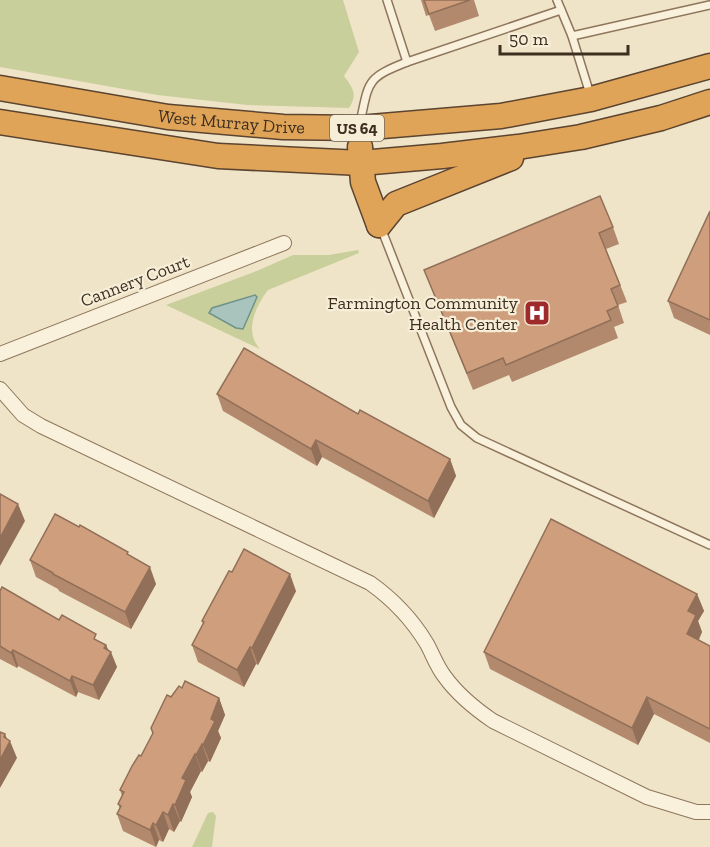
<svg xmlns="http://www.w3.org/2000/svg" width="710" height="847" font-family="'Zilla Slab',serif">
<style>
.green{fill:#c9cf9b}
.water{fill:#a9c4bc;stroke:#6f938a;stroke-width:1.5}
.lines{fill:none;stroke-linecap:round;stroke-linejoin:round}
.lane-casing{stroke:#8d765c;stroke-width:10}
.street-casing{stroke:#8d765c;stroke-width:16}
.highway-casing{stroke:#5b4430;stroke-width:27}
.lane{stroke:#faf1dc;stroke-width:7}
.street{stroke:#faf1dc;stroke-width:14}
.highway{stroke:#e0a458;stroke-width:24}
.wall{fill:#b2896c}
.shaded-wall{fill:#916f58}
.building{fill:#cf9f7d;stroke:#916f58;stroke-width:1.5}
.labels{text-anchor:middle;stroke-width:4.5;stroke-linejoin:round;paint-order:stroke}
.shield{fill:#f7eed8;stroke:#756857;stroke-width:1.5}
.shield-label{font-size:16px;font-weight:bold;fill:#3d2e20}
.street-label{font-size:18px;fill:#3d2e20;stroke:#f7eed8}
.poi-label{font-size:18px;fill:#3d2e20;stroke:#f7eed8;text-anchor:end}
</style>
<rect width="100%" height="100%" fill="#f0e4c8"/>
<g class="green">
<path d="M0,0h343l16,52 -15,24c9,12 14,18 5,32l-102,-3 -90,-10 -157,-28z"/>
<path d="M358,250l1,3 -91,37c-13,17 -24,42 -8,59l-94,-44 93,-35 34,-15h36z"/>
<polygon points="213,812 216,816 212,847 192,847 208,813"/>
</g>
<polygon class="water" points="255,295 257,297 243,329 236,328 209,313 212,308"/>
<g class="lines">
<g class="lane-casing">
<g id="lane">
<polyline points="387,0 407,62 561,10"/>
<polyline points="557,0 572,36 590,94"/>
<polyline points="572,36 710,5"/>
<path d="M360,123c9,-42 6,-45 47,-61"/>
<polyline points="381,228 451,407 461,425 477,438 710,545"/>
</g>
</g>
<g class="street-casing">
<g id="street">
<polyline points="0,354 284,243"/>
<path d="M0,389l23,26 18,11 329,157c24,17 42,36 57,61 6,11 10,23 18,33 13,18 29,31 48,44l154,76 49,15h14"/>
</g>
</g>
<g class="highway-casing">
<g id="highway">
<path id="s1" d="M0,88l168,29 115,10 76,1 142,-12 90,-17 119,-33"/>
<polyline points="0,122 218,156 361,163 442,156 518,147 581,137 661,118 710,102"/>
<polyline points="360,147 363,182 379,225"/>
<polyline points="379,225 396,204 511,158"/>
</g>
</g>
<use href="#lane" class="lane"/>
<use href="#street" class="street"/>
<use href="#highway" class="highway"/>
</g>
<g class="wall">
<polygon points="421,0 474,0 479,16 435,31 429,15 426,16"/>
<polygon points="710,211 710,335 674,318 668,301"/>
<polygon points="613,227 619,244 606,249 627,302 618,305 624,323 614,327 618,338 512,382 509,375 473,390 424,270"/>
<polygon points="217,394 358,414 450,459 456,476 434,518 322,457 317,466 223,411"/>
<polygon points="129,555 156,584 131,629 59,591 58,589 36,577 30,560"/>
<polygon points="232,572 296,591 258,665 256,664 244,687 198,662 192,645 203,624 202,621"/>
<polygon points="0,591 59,620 106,645 117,667 99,700 78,692 76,697 18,666 17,668 0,659"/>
<polygon points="697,594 704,611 698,621 702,632 699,640 710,646 710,743 654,714 638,745 490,669 484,652"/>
<polygon points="182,688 219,698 225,715 218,731 221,738 210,762 208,761 202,772 201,771 190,792 192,797 181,822 180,821 174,832 169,829 163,842 159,840 156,847 123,831 117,814 120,809 118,804 122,796 120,790 141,756 171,697"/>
</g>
<g class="shaded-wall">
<polygon points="316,440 322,457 317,466 311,449"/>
<polygon points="450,459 456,476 434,518 428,501"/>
<polygon points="18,504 25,521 0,566 0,538"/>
<polygon points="150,567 156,584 131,629 125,612"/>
<polygon points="290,574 296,591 258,665 252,648"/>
<polygon points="697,594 704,611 698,621 702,632 693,651 687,634 688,611"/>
<polygon points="106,645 110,655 111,652 117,667 99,700 93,685"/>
<polygon points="250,647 256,664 244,687 237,670"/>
<polygon points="13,650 18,666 17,668 11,653"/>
<polygon points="72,676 78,692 76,697 70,681"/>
<polygon points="647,697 654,714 638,745 632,728"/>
<polygon points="219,698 225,715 218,731 221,738 210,762 203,745 211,719"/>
<polygon points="5,734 9,744 10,741 17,758 0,788 0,760 4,737"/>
<polygon points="202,744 208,761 202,772 196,755"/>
<polygon points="195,754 201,771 190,792 192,797 181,822 175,805 182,778"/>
<polygon points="173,804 180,821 174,832 168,815"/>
<polygon points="163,812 169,829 163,842 156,825"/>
<polygon points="153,823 159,840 156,847 150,830"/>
</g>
<g class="building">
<polygon points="424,0 470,0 429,14"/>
<polygon points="600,196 613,227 599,233 620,285 611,289 618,306 607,311 611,320 506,365 503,358 467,373 424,270"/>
<polygon points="710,211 710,320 668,301"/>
<polygon points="244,348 358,414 360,410 450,459 428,501 316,440 311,449 217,394"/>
<polygon points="0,494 18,504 0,538"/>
<polygon points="55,514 79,527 80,525 128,552 127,554 150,567 125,612 53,574 53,573 30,560"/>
<polygon points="551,519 697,594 688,611 696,615 687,634 710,646 710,729 647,697 632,728 484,652"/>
<polygon points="244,549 290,574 252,648 250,647 237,670 192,645 204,622 202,621 229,571 232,572"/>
<polygon points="2,587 59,620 62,615 96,634 94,639 106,645 104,648 111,652 93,685 72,676 70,681 13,650 11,653 0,646 0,591"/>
<polygon points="185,681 219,698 211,719 215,721 203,745 202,744 196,755 195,754 182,778 186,780 175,805 173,804 168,815 163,812 156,825 153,823 150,830 117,814 121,806 118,804 124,792 120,790 132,766 139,755 141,756 153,733 151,728 167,695 171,697 179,686 182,688"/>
<polygon points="0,732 5,734 4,737 10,741 0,760"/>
</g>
<defs>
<g id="hospital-square" transform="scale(1.35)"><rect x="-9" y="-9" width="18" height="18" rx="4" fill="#9e2a2b" stroke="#f7eed8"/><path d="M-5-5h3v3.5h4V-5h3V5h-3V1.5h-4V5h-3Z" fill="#fff"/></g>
</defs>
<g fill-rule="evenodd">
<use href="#hospital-square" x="537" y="313"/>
</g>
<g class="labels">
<rect class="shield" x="330" y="115" width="54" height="26" rx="4.5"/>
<g class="shield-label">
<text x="357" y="134">US 64</text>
</g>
<g class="street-label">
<text dy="6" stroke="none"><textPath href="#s1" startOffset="234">West Murray Drive</textPath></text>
<text transform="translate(135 281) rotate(-21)" y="6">Cannery Court</text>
</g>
<g class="poi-label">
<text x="518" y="309">Farmington Community<tspan x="518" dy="21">Health Center</tspan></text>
</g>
</g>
<path d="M500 45v9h128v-9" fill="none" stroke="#3d2e20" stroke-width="3"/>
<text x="509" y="45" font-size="18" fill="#3d2e20" stroke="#f7eed8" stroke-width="4.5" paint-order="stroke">50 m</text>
</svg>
